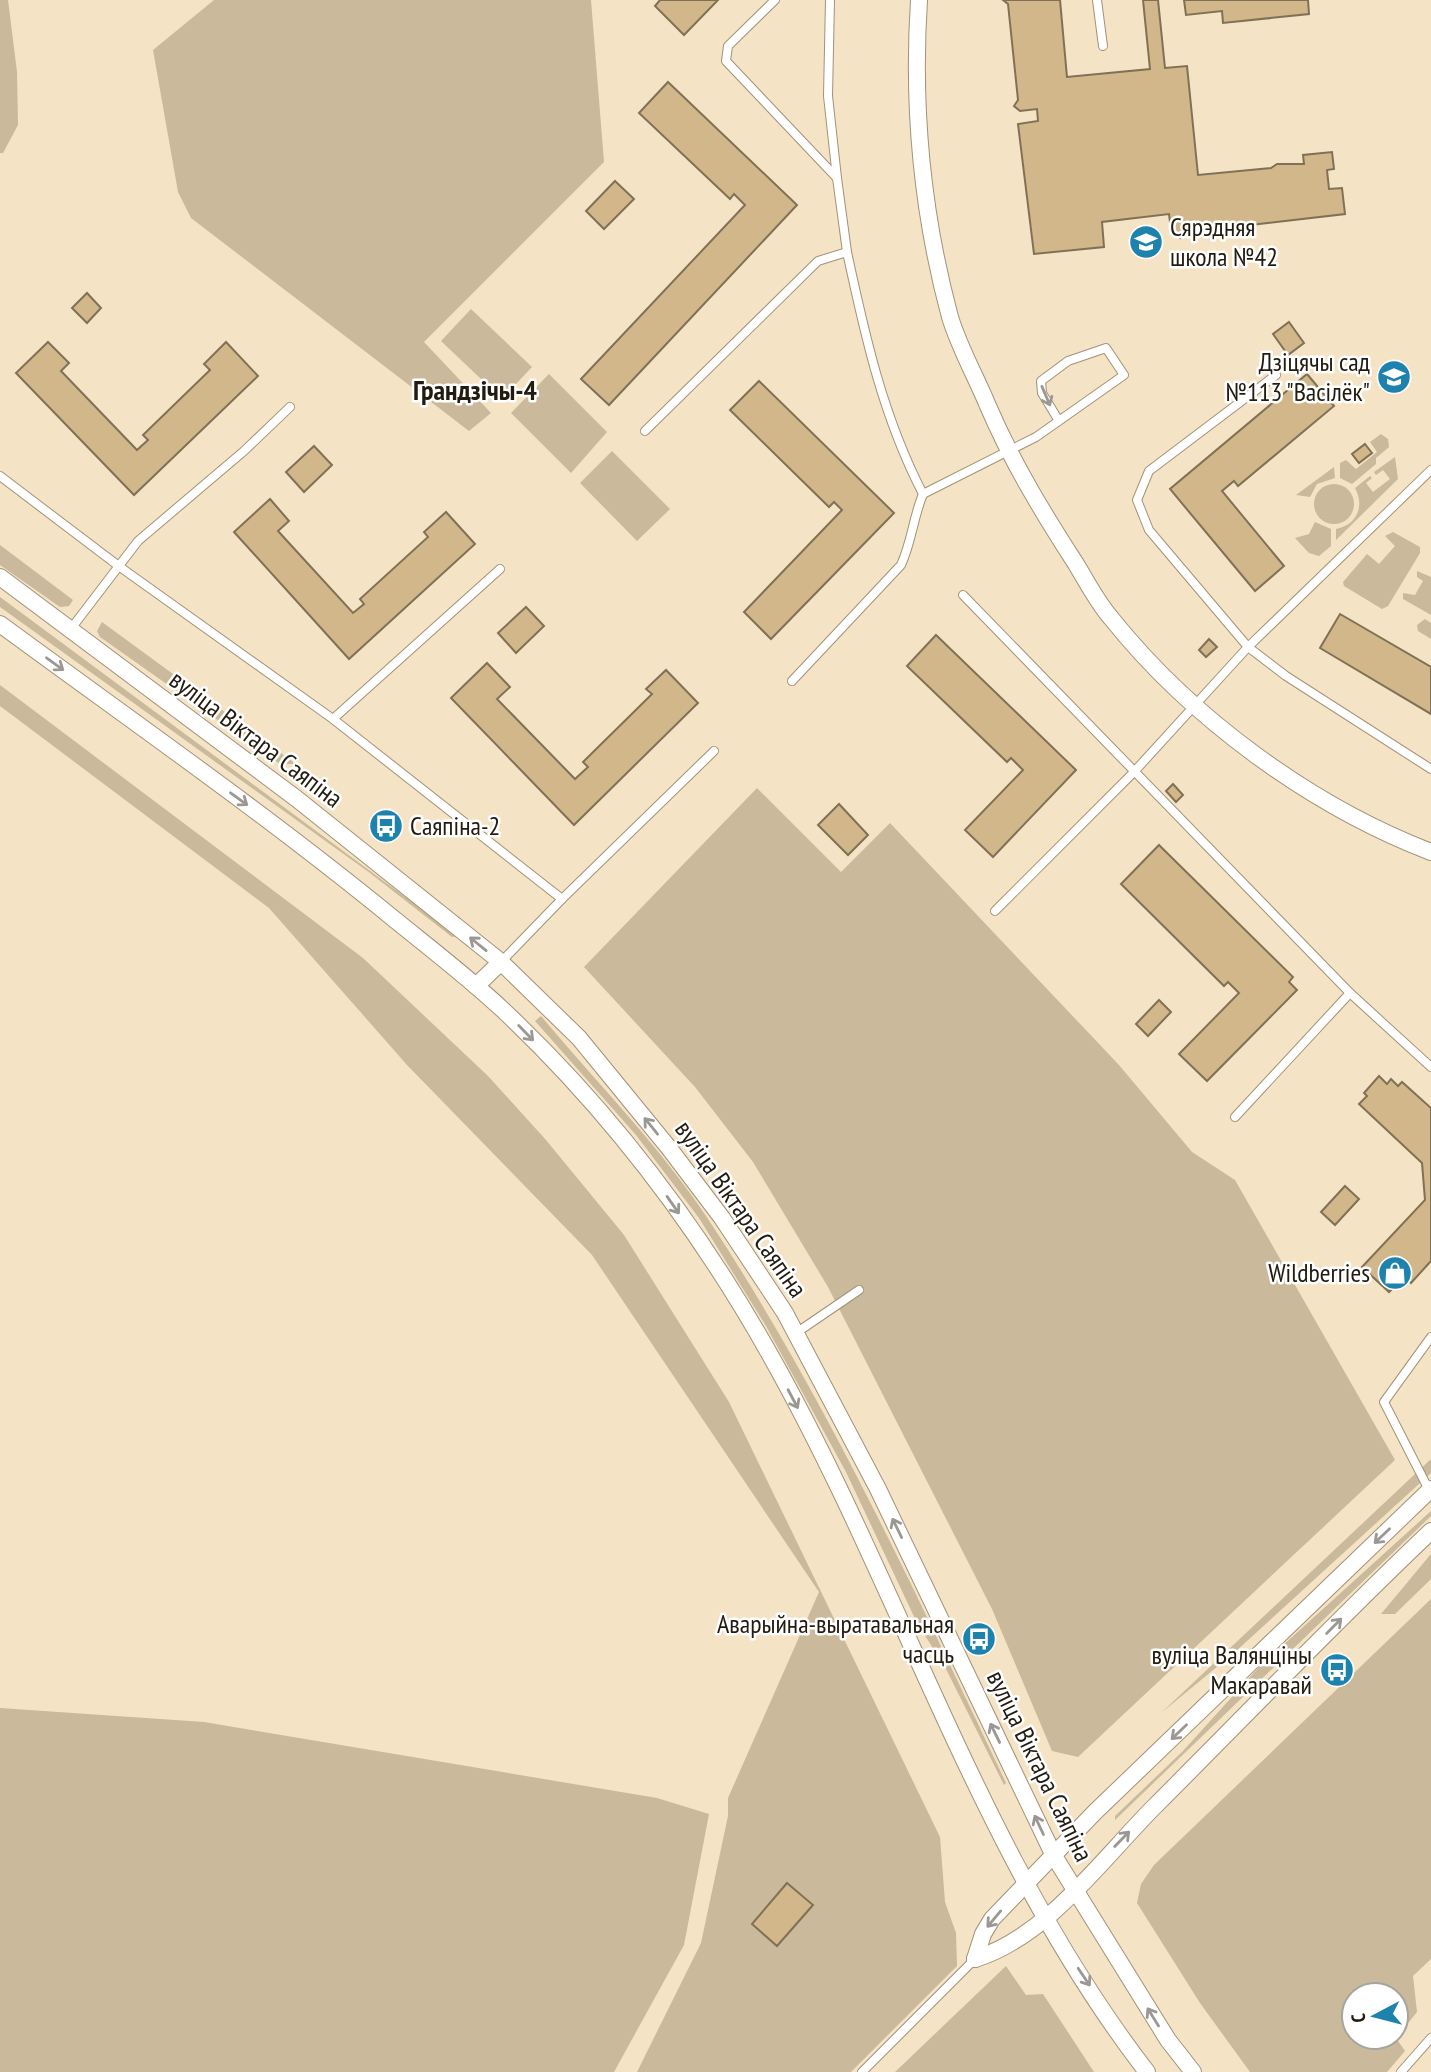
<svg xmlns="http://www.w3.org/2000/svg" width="1431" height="2072" font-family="'PT Sans Narrow',sans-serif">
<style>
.green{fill:#cab99b;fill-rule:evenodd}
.building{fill:#d1b789;stroke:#807156;stroke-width:2}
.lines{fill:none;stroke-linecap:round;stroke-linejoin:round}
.service-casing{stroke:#a29377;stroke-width:10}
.minor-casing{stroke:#a29377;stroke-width:18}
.service{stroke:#fff;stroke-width:8}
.minor{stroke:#fff;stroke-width:16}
.oneway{stroke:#9b9893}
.labels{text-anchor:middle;stroke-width:5;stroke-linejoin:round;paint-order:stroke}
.poi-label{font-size:26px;fill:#211b10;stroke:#fff;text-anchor:end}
.street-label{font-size:26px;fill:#211b10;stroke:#fff}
.neighbourhood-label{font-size:28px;font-weight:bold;fill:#211b10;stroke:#fff}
</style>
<rect width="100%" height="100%" fill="#f4e3c5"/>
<g class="green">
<polygon points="0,0 8,0 17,72 18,125 3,153 0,153"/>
<polygon points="214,0 591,0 604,162 424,342 491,413 469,431 191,218 178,192 153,50"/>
<polygon points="471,309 532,367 502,399 441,341"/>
<polygon points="549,374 607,432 571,473 511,413"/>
<polygon points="1381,434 1388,439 1389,447 1376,458 1376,464 1352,484 1340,478 1340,463 1346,460 1356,469 1377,452 1370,442"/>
<polygon points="612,451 670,509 637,541 580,483"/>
<path d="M1395,457l3,22 -62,61v-11c21,-4 29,-23 19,-41l15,-12 2,2 -6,5 7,9 17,-13 -7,-9 -7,5 -2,-3z"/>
<polygon points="1334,467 1335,478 1317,484 1310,497 1296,495"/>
<circle cx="1334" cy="504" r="20"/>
<polygon points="1315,522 1331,529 1331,546 1319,556 1309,553 1295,538 1309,534"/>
<polygon points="1393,532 1420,547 1420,553 1388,606 1382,609 1344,586 1343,582 1367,554 1379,564 1395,546 1385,536"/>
<polygon points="0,545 73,600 69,606 60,607 0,565"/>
<polygon points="1417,571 1431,577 1431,615 1403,599 1403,593 1415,595 1423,581 1417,577"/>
<polygon points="0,597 458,936 452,937 370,873 0,607"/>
<polygon points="1425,619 1431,623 1431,639 1418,631 1417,625"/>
<polygon points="102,622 296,764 280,764 100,637 97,631"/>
<polygon points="0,685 363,958 488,1076 546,1140 624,1235 729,1402 940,1837 945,1902 956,1933 957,1966 851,2072 637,2072 701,1943 728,1816 728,1798 819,1592 592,1255 407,1065 269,908 0,706"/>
<polygon points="757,788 841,872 890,823 1119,1065 1192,1152 1235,1180 1395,1460 1078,1757 1052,1751 992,1609 828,1287 753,1162 695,1087 584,967"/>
<path d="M541,1016c55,66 117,128 165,200 118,178 209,375 300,567l-2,2 -60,-120 -26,-40 -72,-153 -80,-146 -67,-108 -63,-83 -101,-114z"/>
<polygon points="1431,1459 1431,1473 1235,1652 1161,1713"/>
<polygon points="1431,1511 1431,1516 1115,1820 1115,1816 1183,1751 1259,1667"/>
<polygon points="1431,1554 1431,1579 1395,1614 1381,1614"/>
<path d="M1431,1599v360l-18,17 4,36 -21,26 9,13 -18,21h-137l-50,-69 -63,-100 4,-19 13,-19zM1396,1995v42h-42v-42z"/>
<polygon points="0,1708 204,1722 657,1798 709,1814 684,1945 614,2072 0,2072"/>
<polygon points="1006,1966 1026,1995 1043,1994 1094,2072 895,2072"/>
</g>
<g class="building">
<polygon points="660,0 718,0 684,35 655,6"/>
<polygon points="1003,0 1060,0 1067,77 1150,69 1143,0 1158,0 1165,68 1187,66 1198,175 1271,168 1277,164 1304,164 1303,155 1332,152 1334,169 1327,170 1329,189 1342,188 1345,214 1183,233 1180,238 1171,231 1169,214 1102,222 1104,247 1034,254 1018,124 1038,121 1037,109 1020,111 1014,106 1018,100 1008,4"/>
<polygon points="1184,0 1308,0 1309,14 1223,23 1222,11 1186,15"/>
<polygon points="668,82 797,205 609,405 581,379 745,205 734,194 730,199 639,113"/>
<polygon points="615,181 634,199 604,229 586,211"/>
<polygon points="87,293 101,308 87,323 72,308"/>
<polygon points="1289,322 1304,343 1288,355 1273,334"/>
<polygon points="48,342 69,363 61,371 137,450 148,440 143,435 210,370 204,364 226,342 258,376 134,495 16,373"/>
<polygon points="1307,374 1334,406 1238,486 1234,481 1222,491 1284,566 1255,591 1170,489"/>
<polygon points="759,381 894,513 771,639 744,612 842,510 834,502 829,507 730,410"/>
<polygon points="1365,444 1372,453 1359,463 1352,454"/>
<polygon points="314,446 332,465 304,492 286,472"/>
<polygon points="270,499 289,521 278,531 353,613 364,604 360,599 428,537 424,532 446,512 475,544 349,659 234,532"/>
<polygon points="526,607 544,626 516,653 498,633"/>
<polygon points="1340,614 1431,667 1431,714 1320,648"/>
<polygon points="936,635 1076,770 993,857 965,830 1023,770 1011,758 1007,762 907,666"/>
<polygon points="1209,639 1217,647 1206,657 1199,650"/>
<polygon points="487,663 510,687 497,699 575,779 588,767 583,762 652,694 646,689 666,670 698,703 574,825 451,698"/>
<polygon points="1173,784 1183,795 1176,802 1166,791"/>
<polygon points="839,804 868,835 848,855 818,825"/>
<polygon points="1159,845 1293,977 1289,982 1297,990 1207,1081 1179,1054 1239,993 1228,982 1224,986 1121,884"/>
<polygon points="1159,1000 1171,1012 1148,1036 1136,1024"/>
<polygon points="1379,1076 1387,1084 1391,1079 1398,1086 1402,1082 1431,1108 1431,1261 1411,1283 1408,1280 1402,1287 1398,1283 1389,1292 1362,1267 1425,1200 1422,1163 1359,1104 1367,1096 1364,1093"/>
<polygon points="1345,1186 1359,1199 1335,1225 1321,1212"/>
<polygon points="787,1883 813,1905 777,1946 752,1924"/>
</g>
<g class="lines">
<g class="service-casing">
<g id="service">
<polyline points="775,0 728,46 726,61 837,178 847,252"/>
<polyline points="830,0 828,96 837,178"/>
<polyline points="1097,0 1103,46"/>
<polyline points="1276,375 1149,471 1137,500 1149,530 1248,647 1286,676 1431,769"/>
<path d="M645,431l173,-170 29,-9c18,84 36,165 76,242"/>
<polyline points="0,476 120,567 333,719 562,899 714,751"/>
<polyline points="963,595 1350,993 1431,1067"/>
<polyline points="70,630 138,541 244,451 290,407"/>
<path d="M792,681l109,-116c11,-24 12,-47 22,-71l113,-57 88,-62 -18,-27 -38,13 -27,20 1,12 17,28"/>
<polyline points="333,719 500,569"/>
<polyline points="995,911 1133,773 1248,647 1431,470"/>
<polyline points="501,962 562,899"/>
<polyline points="1235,1117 1350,993"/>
<polyline points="796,1333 859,1290"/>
<polyline points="1429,1490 1384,1402 1431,1337"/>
<polyline points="862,2072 975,1959"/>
<polyline points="1401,2072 1431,2038"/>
</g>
</g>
<g class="minor-casing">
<g id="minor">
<path d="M919,0c-7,107 3,213 31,317 9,30 26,60 38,89 24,56 55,107 88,158 11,18 21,38 35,54 80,100 200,188 320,234"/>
<polyline points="0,577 297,799 501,962 579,1038 669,1148 722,1218 785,1313 878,1489 1054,1856 1168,2040 1193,2072"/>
<path d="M0,624c132,97 267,191 394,295 37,30 75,59 109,91 105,99 195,217 266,343 133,235 211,503 378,719"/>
<polyline points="476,986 501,962"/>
<polyline points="975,1959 983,1934 992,1919 1095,1812 1431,1489"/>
<path d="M975,1959c73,-23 126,-99 180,-153 92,-92 182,-186 276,-275"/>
</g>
</g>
<use href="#service" class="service"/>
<use href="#minor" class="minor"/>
</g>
<defs><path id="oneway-shaft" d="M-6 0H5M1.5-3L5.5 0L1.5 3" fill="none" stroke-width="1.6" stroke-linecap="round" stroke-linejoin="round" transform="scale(1.75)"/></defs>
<g class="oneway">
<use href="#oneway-shaft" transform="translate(1046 396) rotate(67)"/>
<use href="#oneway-shaft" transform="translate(55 664) rotate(36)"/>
<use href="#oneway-shaft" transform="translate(239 799) rotate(36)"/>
<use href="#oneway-shaft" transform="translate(478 944) rotate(-141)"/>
<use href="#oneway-shaft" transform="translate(526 1033) rotate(46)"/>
<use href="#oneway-shaft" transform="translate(651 1126) rotate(-129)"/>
<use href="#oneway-shaft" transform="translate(673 1205) rotate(55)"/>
<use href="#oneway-shaft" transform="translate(793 1399) rotate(62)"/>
<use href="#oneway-shaft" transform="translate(897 1528) rotate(-116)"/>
<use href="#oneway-shaft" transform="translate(1382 1536) rotate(136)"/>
<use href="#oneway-shaft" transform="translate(1334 1626) rotate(-45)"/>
<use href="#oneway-shaft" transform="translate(1179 1732) rotate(136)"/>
<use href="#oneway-shaft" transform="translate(995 1733) rotate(-116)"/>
<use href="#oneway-shaft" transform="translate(1039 1825) rotate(-115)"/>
<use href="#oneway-shaft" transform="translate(1122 1839) rotate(-46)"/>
<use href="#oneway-shaft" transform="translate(994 1919) rotate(130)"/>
<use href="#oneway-shaft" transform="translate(1084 1977) rotate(56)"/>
<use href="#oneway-shaft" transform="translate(1153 2017) rotate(-122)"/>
</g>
<defs>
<g id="school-disc" transform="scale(1.75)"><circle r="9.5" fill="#1d82ac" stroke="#fff"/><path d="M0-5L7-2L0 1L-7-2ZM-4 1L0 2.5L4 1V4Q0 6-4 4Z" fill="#fff"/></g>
<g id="bus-disc" transform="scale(1.75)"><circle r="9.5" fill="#1d82ac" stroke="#fff"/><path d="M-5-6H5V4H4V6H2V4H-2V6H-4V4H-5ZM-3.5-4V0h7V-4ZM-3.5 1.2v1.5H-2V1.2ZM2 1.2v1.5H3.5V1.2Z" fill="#fff"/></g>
<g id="shop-disc" transform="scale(1.75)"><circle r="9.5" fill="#1d82ac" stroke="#fff"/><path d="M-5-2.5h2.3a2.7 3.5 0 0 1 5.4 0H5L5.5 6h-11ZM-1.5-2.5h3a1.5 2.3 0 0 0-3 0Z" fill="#fff"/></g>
</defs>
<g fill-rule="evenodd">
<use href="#school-disc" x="1146" y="242"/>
<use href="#school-disc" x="1394" y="377"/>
<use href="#bus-disc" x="386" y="826"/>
<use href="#shop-disc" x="1395" y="1273"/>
<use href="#bus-disc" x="979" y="1639"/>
<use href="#bus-disc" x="1337" y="1670"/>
</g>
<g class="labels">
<g class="poi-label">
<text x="1170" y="236" text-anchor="start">Сярэдняя<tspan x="1170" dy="30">школа №42</tspan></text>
<text x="1370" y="371">Дзіцячы сад<tspan x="1370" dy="30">№113 "Васілёк"</tspan></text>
<text x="410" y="835" text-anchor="start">Саяпіна-2</text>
<text x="1370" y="1282">Wildberries</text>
<text x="954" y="1633">Аварыйна-выратавальная<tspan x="954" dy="30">часць</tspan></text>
<text x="1312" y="1664">вуліца Валянціны<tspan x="1312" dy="30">Макаравай</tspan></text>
</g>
<g class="street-label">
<text transform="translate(256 739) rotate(37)" y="9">вуліца Віктара Саяпіна</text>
<text transform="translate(741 1209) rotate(55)" y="9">вуліца Віктара Саяпіна</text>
<text transform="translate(1040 1766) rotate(64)" y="9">вуліца Віктара Саяпіна</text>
</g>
<g class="neighbourhood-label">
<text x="475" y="400">Грандзічы-4</text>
</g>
</g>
<g transform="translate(1375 2016) rotate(263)"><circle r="33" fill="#ffffff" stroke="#a6a49f" stroke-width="2"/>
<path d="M0-5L12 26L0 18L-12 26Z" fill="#1d82ac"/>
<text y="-10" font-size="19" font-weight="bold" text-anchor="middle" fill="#211b10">С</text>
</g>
</svg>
